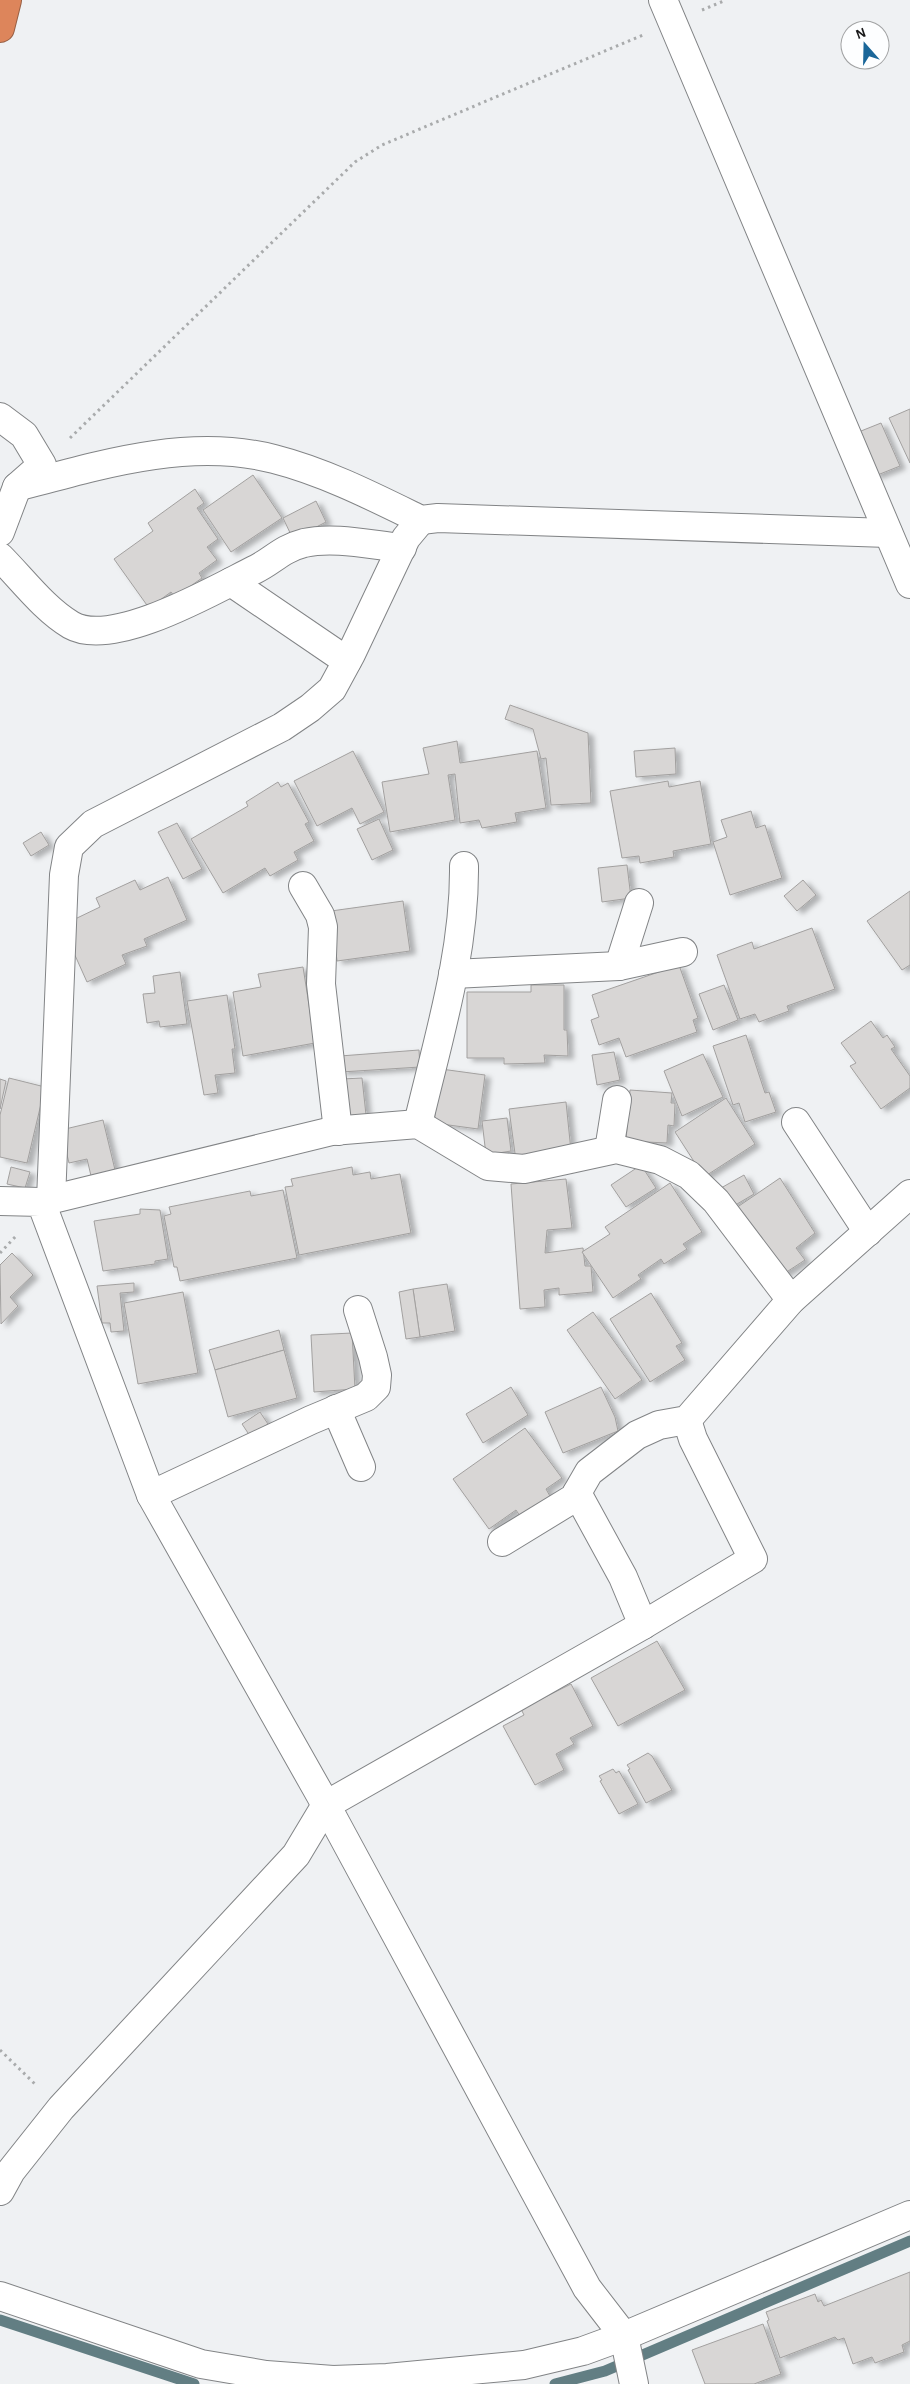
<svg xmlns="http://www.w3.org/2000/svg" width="910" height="2384" font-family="'Alegreya Sans',sans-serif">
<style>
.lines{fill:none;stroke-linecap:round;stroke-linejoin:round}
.stream{stroke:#627e83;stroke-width:11}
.building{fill:#d8d6d5;stroke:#a2a09f;filter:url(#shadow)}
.street-casing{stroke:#828486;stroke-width:30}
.highway-casing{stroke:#985f44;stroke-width:30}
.path{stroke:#a9abac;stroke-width:3;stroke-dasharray:2.5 4;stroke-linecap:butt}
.street{stroke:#fff;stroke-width:28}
.highway{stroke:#dd855b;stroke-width:28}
</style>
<defs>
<filter id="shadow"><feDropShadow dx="5.5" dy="3" stdDeviation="2.5" flood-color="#0004"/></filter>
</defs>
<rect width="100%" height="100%" fill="#eff1f3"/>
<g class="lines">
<g class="stream">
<polyline points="0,2320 194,2384"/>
<polyline points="555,2384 605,2371 910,2241"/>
</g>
</g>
<g class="building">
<polygon points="910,409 910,463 889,418"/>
<polygon points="881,423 900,466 875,476 856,433"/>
<polygon points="253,475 282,518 231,552 203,510"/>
<polygon points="195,489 204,503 197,508 218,539 207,547 217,560 199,573 202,578 175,597 171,592 149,608 114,559 153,531 148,523"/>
<polygon points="316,501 326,522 293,539 283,518"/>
<polygon points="510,705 588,733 591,803 551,805 546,758 541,759 533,729 505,719"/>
<polygon points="457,741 460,763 537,751 546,808 515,813 517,822 482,828 479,820 460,823 455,774 448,775 455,820 390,832 382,782 429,774 423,748"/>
<polygon points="675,748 676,774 636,777 634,751"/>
<polygon points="353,751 384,812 360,824 352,808 317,826 294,781"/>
<polygon points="668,781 669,787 700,781 711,844 673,851 674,857 640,863 639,856 622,858 610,791"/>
<polygon points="278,782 281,787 288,783 309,822 305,824 314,841 294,852 298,860 270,876 265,868 223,893 191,839 248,806 246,802"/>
<polygon points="751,811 756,828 765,825 782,878 730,895 713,842 727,837 721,820"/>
<polygon points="379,819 393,850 372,860 357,829"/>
<polygon points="177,823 202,869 183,879 158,832"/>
<polygon points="41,832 49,845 31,856 23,843"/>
<polygon points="627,865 631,898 602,902 598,868"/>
<polygon points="168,877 187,920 144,939 147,946 122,955 126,964 87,982 69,942 75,919 100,907 96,898 135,880 140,890"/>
<polygon points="803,880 816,895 797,911 784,896"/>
<polygon points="910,891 910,965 902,970 867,921"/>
<polygon points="403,901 410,951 337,961 331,911"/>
<polygon points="812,928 835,989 787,1006 789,1011 759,1022 755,1014 740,1019 717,955 752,942 754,949"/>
<polygon points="679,965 698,1018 693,1020 697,1032 626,1057 619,1038 599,1045 591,1020 599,1017 592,995"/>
<polygon points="303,967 315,1043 243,1056 233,992 261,987 258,974"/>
<polygon points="180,972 187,1024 160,1027 159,1021 147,1023 143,994 155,993 153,976"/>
<polygon points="531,985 564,985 564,1030 567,1030 568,1056 544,1055 545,1063 504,1064 504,1058 467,1058 467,992 531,992"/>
<polygon points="724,985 738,1020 713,1030 699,994"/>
<polygon points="227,995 235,1049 232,1049 235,1073 215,1075 218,1093 204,1095 187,1001"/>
<polygon points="871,1021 883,1038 887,1035 895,1047 891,1049 910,1076 910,1088 881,1109 850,1066 856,1063 841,1043"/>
<polygon points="746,1035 765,1093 769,1092 776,1112 745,1122 739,1103 733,1105 713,1046"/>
<polygon points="419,1050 420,1067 341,1072 340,1056"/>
<polygon points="614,1052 620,1080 597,1085 592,1055"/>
<polygon points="703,1054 723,1097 682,1116 664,1071"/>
<polygon points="441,1069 485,1075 478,1129 434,1123"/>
<polygon points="9,1078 45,1087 27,1163 0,1157 0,1115"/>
<polygon points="362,1078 366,1115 344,1116 342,1079"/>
<polygon points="0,1079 6,1081 0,1109"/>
<polygon points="630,1090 672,1093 671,1103 675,1103 674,1126 668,1125 667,1143 626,1141"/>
<polygon points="726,1098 755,1144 704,1177 675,1132"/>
<polygon points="566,1102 571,1151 516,1161 509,1109"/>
<polygon points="507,1118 511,1151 486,1155 482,1121"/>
<polygon points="103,1120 116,1174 92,1180 87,1159 69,1163 61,1130"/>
<polygon points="641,1165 656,1188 626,1207 611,1185"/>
<polygon points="11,1167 30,1172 25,1188 7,1184"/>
<polygon points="352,1167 353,1175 370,1172 371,1179 400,1174 411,1233 299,1255 285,1187 293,1186 291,1179"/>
<polygon points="744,1175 754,1194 732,1207 721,1188"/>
<polygon points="780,1178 815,1233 796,1248 805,1260 782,1275 736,1208"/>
<polygon points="566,1179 572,1228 547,1230 545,1253 583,1248 585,1266 591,1266 593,1292 559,1295 559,1288 544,1290 545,1307 520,1309 511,1184"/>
<polygon points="670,1183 702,1232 683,1244 687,1249 664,1264 661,1259 638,1275 641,1279 613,1298 582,1252 610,1234 605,1227"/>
<polygon points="283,1190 297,1258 180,1281 177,1267 174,1267 164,1216 171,1214 169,1207 250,1191 251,1196"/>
<polygon points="140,1209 160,1210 168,1259 155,1261 155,1264 103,1271 94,1221 140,1214"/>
<polygon points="12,1253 33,1275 10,1297 18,1306 1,1324 0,1265"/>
<polygon points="134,1283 134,1292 120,1293 124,1331 111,1332 110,1323 102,1323 97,1286"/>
<polygon points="447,1284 455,1331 420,1337 413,1289"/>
<polygon points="413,1289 420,1337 406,1339 399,1292"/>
<polygon points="183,1292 198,1373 138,1384 124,1303"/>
<polygon points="651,1293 682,1343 676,1346 685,1360 650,1382 610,1319"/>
<polygon points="593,1312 642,1380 615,1399 567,1330"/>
<polygon points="279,1330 284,1350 215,1370 209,1350"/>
<polygon points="352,1333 355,1389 314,1392 311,1335"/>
<polygon points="284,1350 297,1398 228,1417 215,1370"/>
<polygon points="511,1387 528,1415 483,1443 466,1414"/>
<polygon points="601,1387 615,1417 618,1431 563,1453 545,1412"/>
<polygon points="260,1412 268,1424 250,1436 242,1424"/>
<polygon points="525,1428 562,1478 546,1489 551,1498 522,1519 516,1510 489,1529 453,1479"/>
<polygon points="657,1641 685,1690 618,1726 591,1678"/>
<polygon points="571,1684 593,1726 570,1738 574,1744 556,1754 564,1770 535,1785 503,1726 524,1715 521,1709"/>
<polygon points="648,1753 652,1756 672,1790 646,1803 628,1770 630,1769 627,1765"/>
<polygon points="613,1769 616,1773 619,1771 638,1804 619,1814 600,1781 602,1780 599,1776"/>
<polygon points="910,2272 910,2341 902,2345 904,2352 875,2363 872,2357 853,2364 844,2338 838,2340 835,2337 780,2358 767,2321 769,2320 766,2312 815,2294 818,2302 821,2300 824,2306"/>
<polygon points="763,2324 781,2374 754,2384 705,2384 692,2350"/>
</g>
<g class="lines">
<g class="street-casing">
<g id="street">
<polyline points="663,0 910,584"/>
<polyline points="0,417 24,435 42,465 17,487 0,532"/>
<path d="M17,487c82,-22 172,-50 257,-28 51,13 100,38 147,61l17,-2 450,15"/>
<path d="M0,557c22,22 44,52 71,68 42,24 143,-35 183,-55 19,-9 27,-21 50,-27 30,-7 67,2 98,5"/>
<polyline points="231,582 347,661"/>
<polyline points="303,886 320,915 323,927 321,984 338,1131"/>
<polyline points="619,966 639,903"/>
<polyline points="453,974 619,966 683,952"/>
<polyline points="796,1122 868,1232"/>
<path d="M418,1124c20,-85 47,-171 46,-258"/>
<polyline points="609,1150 617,1100"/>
<polyline points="51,1200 64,875 69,847 93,824 282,727 310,708 332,689 351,654 406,538 421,520"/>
<polyline points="0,1201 41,1202 151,1495 326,1805 587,2288 624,2336 634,2384"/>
<polyline points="41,1202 332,1131 418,1124 488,1166 524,1169 616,1149 660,1160 689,1175 716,1201 791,1300"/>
<polyline points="336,1409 361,1467"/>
<polyline points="577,1493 623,1577 643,1625"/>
<polyline points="151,1495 311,1420 366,1397 376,1387 377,1375 373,1357 358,1310"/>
<polyline points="502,1542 574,1498 589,1472 637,1435 659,1425 687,1420 791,1300 910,1194"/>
<polyline points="0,2191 11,2171 61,2108 296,1855 326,1805 643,1625 753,1559 693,1439 687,1420"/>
<polyline points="0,2296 201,2364 266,2375 333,2380 387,2378 524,2365 583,2351 624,2336 910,2215"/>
</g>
</g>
<g class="highway-casing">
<polyline id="highway" points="0,28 7,0"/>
</g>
<g class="path">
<polyline points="702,10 726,0"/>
<polyline points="70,438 355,162 382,145 643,35"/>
<polyline points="0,1253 17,1235"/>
<polyline points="0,2050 37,2086"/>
</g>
<use href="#street" class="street"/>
<use href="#highway" class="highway"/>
</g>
<g transform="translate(865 45) rotate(340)"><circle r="24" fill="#fdfeff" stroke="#a1a2a3"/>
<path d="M0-4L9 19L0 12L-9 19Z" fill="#1a6699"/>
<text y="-8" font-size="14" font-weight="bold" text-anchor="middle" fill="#181819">N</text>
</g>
</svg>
